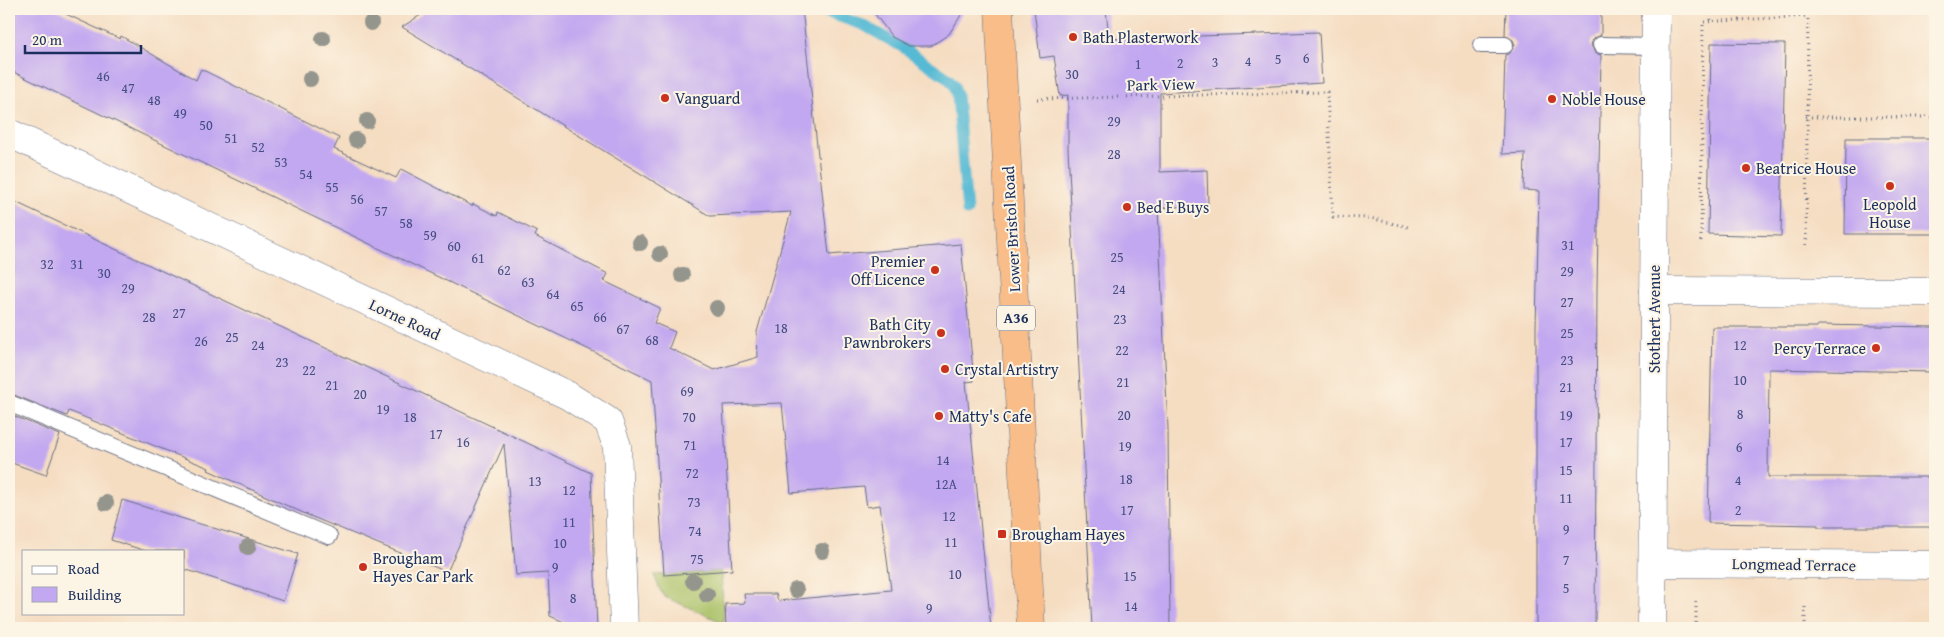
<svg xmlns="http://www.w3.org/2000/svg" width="1944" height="637" font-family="'Gentium Book Plus',serif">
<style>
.green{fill:#a8c065;stroke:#627862}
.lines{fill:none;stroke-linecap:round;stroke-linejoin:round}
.stream{stroke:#56bad4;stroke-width:11}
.building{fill:#c2a8f0}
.service-casing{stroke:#676c81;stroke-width:18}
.minor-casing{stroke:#676c81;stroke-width:29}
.trunk-casing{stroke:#676c81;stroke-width:29}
.path{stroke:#676c81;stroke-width:3;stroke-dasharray:1 4;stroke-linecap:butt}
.service{stroke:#fff;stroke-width:16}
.minor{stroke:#fff;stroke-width:28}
.trunk{stroke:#f8bd89;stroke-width:28}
.tree{fill:#94958c}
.poi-dot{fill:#c8321e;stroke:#fcf5e5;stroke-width:2}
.labels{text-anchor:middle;stroke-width:4;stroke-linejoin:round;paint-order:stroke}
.number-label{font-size:14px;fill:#454d82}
.shield{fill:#fcf5e5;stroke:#5e6a86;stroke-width:1}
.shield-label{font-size:15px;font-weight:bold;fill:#1b2f5e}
.poi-label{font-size:16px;fill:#1b2f5e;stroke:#fcf5e5;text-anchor:start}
.street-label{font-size:16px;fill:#1b2f5e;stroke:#fcf5e5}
</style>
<rect width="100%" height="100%" fill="#fcf5e5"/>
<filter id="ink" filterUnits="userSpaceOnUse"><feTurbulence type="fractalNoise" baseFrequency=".02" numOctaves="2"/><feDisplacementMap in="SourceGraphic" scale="10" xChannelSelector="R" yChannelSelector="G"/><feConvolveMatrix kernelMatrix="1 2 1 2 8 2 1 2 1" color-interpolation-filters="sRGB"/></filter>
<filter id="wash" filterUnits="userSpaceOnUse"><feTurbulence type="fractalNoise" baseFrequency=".0096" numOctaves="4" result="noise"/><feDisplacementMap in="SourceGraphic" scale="20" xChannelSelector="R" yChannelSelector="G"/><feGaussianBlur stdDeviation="1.12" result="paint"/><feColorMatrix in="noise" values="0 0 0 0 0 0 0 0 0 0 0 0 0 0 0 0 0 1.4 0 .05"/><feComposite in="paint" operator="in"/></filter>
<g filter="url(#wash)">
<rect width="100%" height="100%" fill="#f5ddc2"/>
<polygon class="green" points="721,571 724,623 665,597 660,590 654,575"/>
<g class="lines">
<polyline class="stream" points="817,9 863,25 904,48 948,78 954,85 957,95 967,211"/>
</g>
<g id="blocks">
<g class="building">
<polygon points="9,9 55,9 120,39 121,36 196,80 201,69 339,138 334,149 396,178 401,169 472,206 473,204 497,216 498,212 537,232 535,236 608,274 604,281 660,308 654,323 675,332 669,348 714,370 758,357 757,332 791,212 710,216 402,27 430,9 802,9 829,255 961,244 974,381 966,382 991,628 726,628 725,604 745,603 744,594 776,594 778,601 891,590 880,505 867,507 864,487 791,493 782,403 723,405 732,570 664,575 652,380 9,70"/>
<polygon points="871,9 965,9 949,34 931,46 909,46 892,37"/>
<polygon points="1034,9 1106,9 1109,39 1319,32 1322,83 1160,93 1160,172 1207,170 1208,205 1158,208 1168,429 1170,628 1092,628 1068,148 1068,95 1060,96 1054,56 1040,58"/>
<polygon points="1506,9 1601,9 1601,35 1593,39 1591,45 1595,53 1601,55 1597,288 1595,628 1536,628 1536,328 1539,191 1524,190 1525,153 1502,154 1505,55 1510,53 1515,45 1513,40 1505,35"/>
<polygon points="1711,43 1785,44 1781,236 1708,234"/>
<polygon points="1846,138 1935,138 1935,234 1845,234"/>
<polygon points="9,199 591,473 597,628 578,628 550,616 548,573 516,575 504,444 447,572 310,516 208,470 209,468 69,411 67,416 9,393"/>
<polygon points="1817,325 1935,327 1935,372 1769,369 1768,477 1935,477 1935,527 1818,527 1818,525 1708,523 1712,327 1817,327"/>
<polygon points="9,414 60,435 46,475 9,462"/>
<polygon points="122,500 298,554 283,601 184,569 184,551 146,551 111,540"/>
</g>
</g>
</g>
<g filter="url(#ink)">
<use href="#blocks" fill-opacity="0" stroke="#676c81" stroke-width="1"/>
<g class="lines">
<g class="service-casing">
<g id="service">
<polyline points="1481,45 1505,45"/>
<polyline points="1601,45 1655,46"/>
<polyline points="9,403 329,536"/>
</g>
</g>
<g class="minor-casing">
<g id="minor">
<polyline points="9,133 567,395 608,421 617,446 624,628"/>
<polyline points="1654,291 1935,292"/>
<polyline points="1653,563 1935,565"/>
<polyline points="1652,628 1656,9"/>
</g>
</g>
<g class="trunk-casing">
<polyline id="trunk" points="999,9 1031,628"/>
</g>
<g class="path">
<polyline points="1710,9 1711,22"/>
<polyline points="1037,99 1327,92 1333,217 1370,218 1408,227"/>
<polyline points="1806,117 1935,117"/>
<polyline points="1701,241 1703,22 1808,16"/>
<polyline points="1806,245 1808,9"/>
<polyline points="1696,628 1696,600"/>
<polyline points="1805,628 1805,604"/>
</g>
<use href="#service" class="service"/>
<use href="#minor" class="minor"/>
<use href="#trunk" class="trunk"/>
</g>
<g class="tree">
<circle cx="371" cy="23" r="8"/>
<circle cx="323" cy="39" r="8"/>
<circle cx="310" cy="79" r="8"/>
<circle cx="367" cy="121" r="8"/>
<circle cx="356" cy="140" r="8"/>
<circle cx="640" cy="243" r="8"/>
<circle cx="660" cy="254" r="8"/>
<circle cx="682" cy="275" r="8"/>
<circle cx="717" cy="308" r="8"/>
<circle cx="106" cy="503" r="8"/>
<circle cx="248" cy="547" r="8"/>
<circle cx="822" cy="551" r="8"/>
<circle cx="693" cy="581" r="8"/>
<circle cx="796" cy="590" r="8"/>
<circle cx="707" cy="595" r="8"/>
</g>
</g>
<g class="poi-dot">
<circle cx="1073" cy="37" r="5"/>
<circle cx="665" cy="98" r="5"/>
<circle cx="1552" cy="99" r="5"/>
<circle cx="1746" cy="168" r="5"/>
<circle cx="1890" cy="186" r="5"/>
<circle cx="1127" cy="207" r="5"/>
<circle cx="935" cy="270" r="5"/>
<circle cx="941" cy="333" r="5"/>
<circle cx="1876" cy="348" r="5"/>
<circle cx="945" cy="369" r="5"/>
<circle cx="939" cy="416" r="5"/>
<rect x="997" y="529" width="10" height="10" rx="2.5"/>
<circle cx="363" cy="567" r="5"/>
</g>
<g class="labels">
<g class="number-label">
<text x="1306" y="63">6</text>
<text x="1278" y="64">5</text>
<text x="1248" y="66">4</text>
<text x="1215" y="67">3</text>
<text x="1180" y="68">2</text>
<text x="1138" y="69">1</text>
<text x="1072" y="79">30</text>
<text x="103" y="81">46</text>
<text x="128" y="93">47</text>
<text x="154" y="105">48</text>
<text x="180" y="118">49</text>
<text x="1114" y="126">29</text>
<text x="206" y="130">50</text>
<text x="231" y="143">51</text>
<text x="258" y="152">52</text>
<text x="1114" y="159">28</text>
<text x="281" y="167">53</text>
<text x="306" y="179">54</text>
<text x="332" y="192">55</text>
<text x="357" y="204">56</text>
<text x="381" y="216">57</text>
<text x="406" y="228">58</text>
<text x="430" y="240">59</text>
<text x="1568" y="250">31</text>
<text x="454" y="251">60</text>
<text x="1117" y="262">25</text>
<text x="478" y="263">61</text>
<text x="47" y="269">32</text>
<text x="77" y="269">31</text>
<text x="504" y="275">62</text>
<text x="1567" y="276">29</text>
<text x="104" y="278">30</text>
<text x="528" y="287">63</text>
<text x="128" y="293">29</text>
<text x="1119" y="294">24</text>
<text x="553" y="299">64</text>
<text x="1567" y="307">27</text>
<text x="577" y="311">65</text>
<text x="179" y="318">27</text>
<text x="149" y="322">28</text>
<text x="600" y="322">66</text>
<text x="1120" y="324">23</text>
<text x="781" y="333">18</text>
<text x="623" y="334">67</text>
<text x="1567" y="338">25</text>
<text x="232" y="342">25</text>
<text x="652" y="345">68</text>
<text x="201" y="346">26</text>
<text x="258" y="350">24</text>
<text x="1740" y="350">12</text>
<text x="1122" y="355">22</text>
<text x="1567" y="365">23</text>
<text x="282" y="367">23</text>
<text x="309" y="375">22</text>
<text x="1740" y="385">10</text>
<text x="1123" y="387">21</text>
<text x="332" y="390">21</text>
<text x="1566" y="392">21</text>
<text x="687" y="396">69</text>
<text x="360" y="399">20</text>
<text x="383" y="414">19</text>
<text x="1740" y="419">8</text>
<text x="1124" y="420">20</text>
<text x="1566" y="420">19</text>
<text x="410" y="422">18</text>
<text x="689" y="422">70</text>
<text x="436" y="439">17</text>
<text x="463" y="447">16</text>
<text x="1566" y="447">17</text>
<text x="690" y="450">71</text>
<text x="1125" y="451">19</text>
<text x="1739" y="452">6</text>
<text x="943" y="465">14</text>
<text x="1566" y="475">15</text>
<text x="692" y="478">72</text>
<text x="1126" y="484">18</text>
<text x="1738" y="485">4</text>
<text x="535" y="486">13</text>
<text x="946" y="489">12A</text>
<text x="569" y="495">12</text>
<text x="1566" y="503">11</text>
<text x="694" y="507">73</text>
<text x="1127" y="515">17</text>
<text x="1738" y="515">2</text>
<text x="949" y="521">12</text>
<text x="569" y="527">11</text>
<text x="1566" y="534">9</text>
<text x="695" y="536">74</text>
<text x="951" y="547">11</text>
<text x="560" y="548">10</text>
<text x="697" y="564">75</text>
<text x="1566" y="565">7</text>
<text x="555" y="572">9</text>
<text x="955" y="579">10</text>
<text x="1130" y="581">15</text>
<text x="1566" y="593">5</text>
<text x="573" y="603">8</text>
<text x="1131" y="611">14</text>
<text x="929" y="613">9</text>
</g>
<rect class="shield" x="997" y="305.5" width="38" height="25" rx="4"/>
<g class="shield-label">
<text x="1016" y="323">A36</text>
</g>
<g class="poi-label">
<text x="1083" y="43">Bath Plasterwork</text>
<text x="675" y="104">Vanguard</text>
<text x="1562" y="105">Noble House</text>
<text x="1756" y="174">Beatrice House</text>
<text x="1890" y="210" text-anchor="middle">Leopold<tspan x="1890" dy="18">House</tspan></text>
<text x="1137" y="213">Bed E Buys</text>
<text x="925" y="267" text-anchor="end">Premier<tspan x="925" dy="18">Off Licence</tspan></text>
<text x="931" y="330" text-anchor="end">Bath City<tspan x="931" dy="18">Pawnbrokers</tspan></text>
<text x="1866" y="354" text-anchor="end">Percy Terrace</text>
<text x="955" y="375">Crystal Artistry</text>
<text x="949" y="422">Matty's Cafe</text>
<text x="1012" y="540">Brougham Hayes</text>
<text x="373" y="564">Brougham<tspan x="373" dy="18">Hayes Car Park</tspan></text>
</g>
<g class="street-label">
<text transform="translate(1161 84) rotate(-1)" y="6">Park View</text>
<text transform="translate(1011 229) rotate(-93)" y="6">Lower Bristol Road</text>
<text transform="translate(405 319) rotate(25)" y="6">Lorne Road</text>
<text transform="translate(1654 319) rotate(-90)" y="6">Stothert Avenue</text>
<text transform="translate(1794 564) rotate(1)" y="6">Longmead Terrace</text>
</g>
</g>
<rect width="1944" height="637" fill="none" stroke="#fcf5e5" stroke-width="30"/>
<rect x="22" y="550" width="162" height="65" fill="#fcf5e5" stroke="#a2a6af"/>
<rect x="32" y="566" width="25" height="8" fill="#ffffff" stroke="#a2a6af"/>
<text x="68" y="574" font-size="15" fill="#1b2f5e">Road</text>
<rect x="32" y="587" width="25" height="15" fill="#c2a8f0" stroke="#a2a6af"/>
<text x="68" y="600" font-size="15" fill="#1b2f5e">Building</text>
<path d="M25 45v8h116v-8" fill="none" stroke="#1b2f5e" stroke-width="2.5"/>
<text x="32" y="45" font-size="15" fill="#1b2f5e" stroke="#fcf5e5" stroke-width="4" paint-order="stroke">20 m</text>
</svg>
